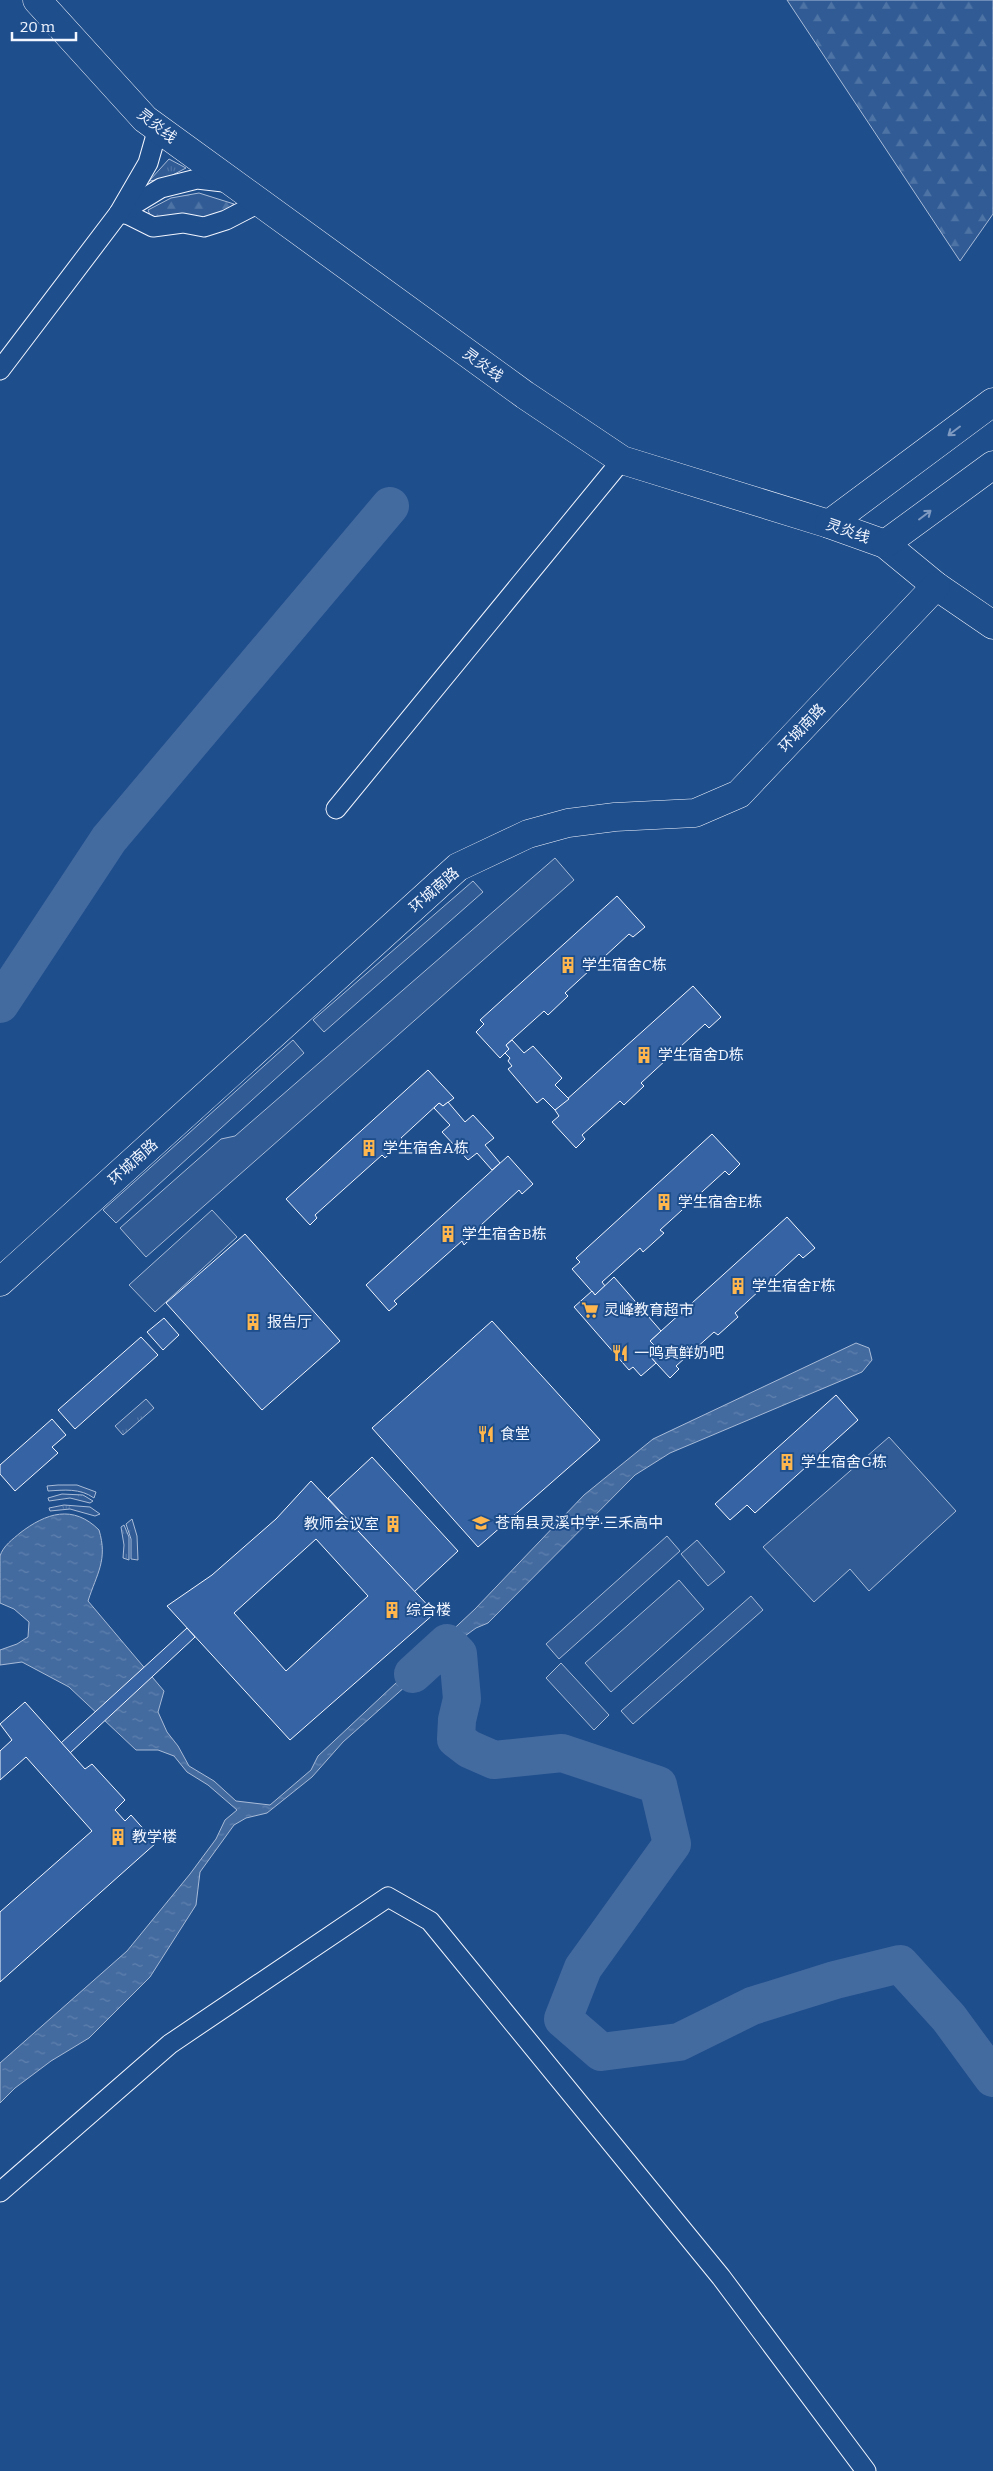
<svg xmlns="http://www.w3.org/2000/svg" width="993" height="2471" font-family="Bitter,'Noto Sans SC',serif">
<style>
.grass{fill:url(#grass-tufts);stroke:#a8bbd7}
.forest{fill:url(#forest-firs);stroke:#a8bbd7}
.pitch{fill:#305b95;stroke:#a8bbd7}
.water{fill:url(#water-ripples);stroke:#a8bbd7}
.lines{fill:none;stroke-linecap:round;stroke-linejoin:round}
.river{stroke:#446ba0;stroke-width:38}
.building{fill:#3563a3;stroke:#f2f6ff;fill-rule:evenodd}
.street-casing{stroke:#f2f6ff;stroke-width:21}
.secondary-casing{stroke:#f2f6ff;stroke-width:29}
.street{stroke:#1f4e8c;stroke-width:19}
.secondary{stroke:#1f4e8c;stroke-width:28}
.oneway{stroke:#7e9ac0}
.labels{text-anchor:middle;stroke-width:4;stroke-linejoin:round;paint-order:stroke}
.street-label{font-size:15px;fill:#f2f6ff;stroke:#1f4e8c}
.poi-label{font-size:15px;fill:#f2f6ff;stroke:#1f4e8c;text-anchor:start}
</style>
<defs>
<pattern id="grass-tufts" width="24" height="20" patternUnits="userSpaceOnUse" patternTransform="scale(1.25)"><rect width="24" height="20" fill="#305b95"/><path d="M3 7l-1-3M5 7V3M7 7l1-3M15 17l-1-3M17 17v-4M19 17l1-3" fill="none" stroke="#4e73a5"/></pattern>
<pattern id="forest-firs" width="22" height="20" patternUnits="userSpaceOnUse" patternTransform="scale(1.25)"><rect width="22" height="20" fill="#305b95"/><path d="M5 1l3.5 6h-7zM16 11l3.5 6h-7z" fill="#4e73a5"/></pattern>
<pattern id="water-ripples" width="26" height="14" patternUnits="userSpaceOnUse" patternTransform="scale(1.25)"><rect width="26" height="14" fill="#446ba0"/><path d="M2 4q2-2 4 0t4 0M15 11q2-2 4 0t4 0" fill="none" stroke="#5f81ae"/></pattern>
</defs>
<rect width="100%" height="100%" fill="#1f4e8c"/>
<g class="grass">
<polygon points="169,159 186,168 165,179 149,181"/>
<polygon points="146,1399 154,1408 123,1435 115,1426"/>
<path d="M58,1485h19l19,7 -2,6c-14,-10 -30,-8 -46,-7l-1,-5z"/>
<polygon points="62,1494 83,1495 93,1501 90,1503 70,1498 49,1501 48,1498"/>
<polygon points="64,1505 90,1507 100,1514 95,1516 70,1509 50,1511 49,1508"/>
<polygon points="132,1519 137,1536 138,1560 131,1559 131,1539 126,1524"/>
<polygon points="124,1525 129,1537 129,1560 123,1558 124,1545 121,1527"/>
</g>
<g class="forest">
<polygon points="787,0 993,0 993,214 960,261"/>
<polygon points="199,193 234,204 211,222 152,220 148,210 171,198"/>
</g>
<g class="pitch">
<polygon points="555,858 574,880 146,1257 120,1228 221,1139 235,1136"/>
<polygon points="473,881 483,892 324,1032 313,1020"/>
<polygon points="293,1040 304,1053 116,1223 103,1210"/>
<polygon points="212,1210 237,1237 155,1312 129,1285"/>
<polygon points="889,1437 956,1511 869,1591 850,1569 814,1602 763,1547"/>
<polygon points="667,1536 680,1551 559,1659 546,1644"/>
<polygon points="697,1540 725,1572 708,1586 681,1554"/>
<polygon points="679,1580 704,1609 611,1692 585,1663"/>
<polygon points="751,1596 763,1610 633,1724 621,1711"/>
<polygon points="561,1663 609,1715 594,1730 546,1678"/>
</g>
<path class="water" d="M856,1343l13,5 3,12 -10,12 -192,81 -35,22 -147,148 -12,5 -18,13 -27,26 -15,10 -73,65 -31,35 -45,36 -21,5 -12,7 -34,47 -4,33 -46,72 -61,61 -38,23 -36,27 -15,15v-40l127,-112 63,-77 26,-35 9,-19 12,-10 -29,-25 -21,-13 -13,-16 -16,-6h-22l-67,-63 -47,-25 -22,3v-15l17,-6 11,-7 1,-15 -15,-13 -14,-6c0,-13 0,-36 0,-47 3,-10 13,-17 20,-23 26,-20 53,-29 79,-3 9,30 -2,43 -11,71l76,90 -6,21 9,20 11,14 11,20 25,15 22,20 34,4 41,-35 7,-14 157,-147 109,-114 69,-56z"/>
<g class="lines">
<g class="river">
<polyline points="0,1004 109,839 390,506"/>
<polyline points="413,1674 447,1643 458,1654 462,1699 457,1720 456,1739 469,1749 494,1760 562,1753 658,1785 672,1844 583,1968 563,2019 601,2052 679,2042 752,2006 835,1980 900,1964 949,2018 993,2078"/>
</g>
</g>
<g class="building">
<polygon points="617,896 645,927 633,937 629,934 565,993 568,996 548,1015 544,1011 506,1045 509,1049 500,1058 476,1032 484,1024 480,1020"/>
<polygon points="693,986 721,1017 709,1028 705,1024 641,1083 644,1086 624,1105 620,1101 582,1135 585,1139 576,1148 552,1122 559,1116 555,1110"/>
<polygon points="512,1040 524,1053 533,1046 562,1078 555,1085 569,1099 555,1110 543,1098 537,1103 508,1069 512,1066 508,1061 510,1058 505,1053 509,1049 506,1045"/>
<polygon points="428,1070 454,1098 443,1106 439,1103 401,1138 404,1141 385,1158 382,1155 315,1215 317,1218 310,1225 286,1199"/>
<polygon points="448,1102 465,1122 473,1115 494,1138 485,1145 500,1163 492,1170 477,1153 468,1160 442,1132 450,1125 434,1108 439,1103 443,1106"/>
<polygon points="712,1134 740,1164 729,1175 725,1171 660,1230 664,1233 643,1252 640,1248 602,1282 605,1286 595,1295 572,1269 580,1262 576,1258"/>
<polygon points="508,1156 533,1184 522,1194 519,1190 481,1225 483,1227 464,1245 462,1241 394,1301 397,1304 389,1311 366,1285"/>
<polygon points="787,1217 815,1248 803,1258 799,1254 735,1313 738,1317 718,1335 714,1332 676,1366 679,1369 670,1378 646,1352 654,1345 650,1341"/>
<polygon points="245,1234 340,1341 262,1410 166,1303"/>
<polygon points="614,1277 661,1331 650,1341 654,1345 646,1352 656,1363 641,1376 633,1367 629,1370 574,1307 592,1291 595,1295"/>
<polygon points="164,1318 179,1335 163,1350 147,1332"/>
<polygon points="492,1321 600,1440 478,1547 372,1428"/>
<polygon points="141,1337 158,1355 75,1429 58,1410"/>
<polygon points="836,1395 858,1420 755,1513 747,1505 730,1520 715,1504"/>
<polygon points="52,1419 66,1435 52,1447 58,1453 15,1491 0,1474 0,1465"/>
<polygon points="372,1457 458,1551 414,1592 328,1498"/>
<path d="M311,1481l124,132 -145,127 -123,-134 45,-31 64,-56zM316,1539l52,57 -82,75 -52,-58z"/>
<polygon points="187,1628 195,1637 70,1753 61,1743"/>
<polygon points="25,1702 85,1769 92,1764 125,1800 115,1810 125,1821 131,1815 156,1843 0,1982 0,1912 92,1831 26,1757 0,1780 0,1751 12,1740 0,1724"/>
</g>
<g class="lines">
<g class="street-casing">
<g id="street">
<polyline points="119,213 129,215 153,227 183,223 204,227 226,220 259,203"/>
<polyline points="120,213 161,188 197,179 232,183"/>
<polyline points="0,370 119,213 148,163 158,128"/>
<polyline points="336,809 622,460"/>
<polyline points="0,2192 170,2044 388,1897 430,1921 721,2277 866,2471"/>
</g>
</g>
<g class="secondary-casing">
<g id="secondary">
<polyline points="37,0 145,119 525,395 622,460 829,524 885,544 936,586 993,625"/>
<polyline points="829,524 993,402"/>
<polyline points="885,544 993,465"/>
<polyline points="0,1282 458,867 528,834 568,823 615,817 695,813 739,794 936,586"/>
</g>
</g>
<use href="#street" class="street"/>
<use href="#secondary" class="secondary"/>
</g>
<defs><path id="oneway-shaft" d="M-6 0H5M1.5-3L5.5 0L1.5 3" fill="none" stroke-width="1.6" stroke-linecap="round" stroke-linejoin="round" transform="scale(1.25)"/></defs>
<g class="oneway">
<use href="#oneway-shaft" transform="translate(954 431) rotate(143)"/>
<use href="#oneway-shaft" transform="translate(925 515) rotate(-37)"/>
</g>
<defs>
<g id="building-bare" transform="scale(1.35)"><path d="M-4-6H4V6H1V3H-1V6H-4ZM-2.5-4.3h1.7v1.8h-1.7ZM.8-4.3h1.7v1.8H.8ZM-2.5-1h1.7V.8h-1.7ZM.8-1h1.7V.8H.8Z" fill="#ffb74d" stroke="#1f4e8c" stroke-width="2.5" paint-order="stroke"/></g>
<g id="supermarket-bare" transform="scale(1.35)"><path d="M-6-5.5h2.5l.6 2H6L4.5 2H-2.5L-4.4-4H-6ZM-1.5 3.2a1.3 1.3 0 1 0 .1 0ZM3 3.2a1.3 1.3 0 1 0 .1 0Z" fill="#ffb74d" stroke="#1f4e8c" stroke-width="2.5" paint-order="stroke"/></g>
<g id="restaurant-bare" transform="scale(1.35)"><path d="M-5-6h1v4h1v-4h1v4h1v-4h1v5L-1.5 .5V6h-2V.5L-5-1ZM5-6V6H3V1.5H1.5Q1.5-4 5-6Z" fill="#ffb74d" stroke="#1f4e8c" stroke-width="2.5" paint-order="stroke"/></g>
<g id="school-bare" transform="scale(1.35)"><path d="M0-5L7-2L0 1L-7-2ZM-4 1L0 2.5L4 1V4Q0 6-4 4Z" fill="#ffb74d" stroke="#1f4e8c" stroke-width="2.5" paint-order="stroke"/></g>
</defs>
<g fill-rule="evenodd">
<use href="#building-bare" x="568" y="965"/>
<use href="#building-bare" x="644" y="1055"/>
<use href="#building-bare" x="369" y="1148"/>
<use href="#building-bare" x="664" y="1202"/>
<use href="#building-bare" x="448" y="1234"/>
<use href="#building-bare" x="738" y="1286"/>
<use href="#supermarket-bare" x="590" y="1310"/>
<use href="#building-bare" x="253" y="1322"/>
<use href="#restaurant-bare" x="620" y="1353"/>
<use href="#restaurant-bare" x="486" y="1434"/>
<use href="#building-bare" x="787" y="1462"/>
<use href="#school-bare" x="481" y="1523"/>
<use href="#building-bare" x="393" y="1524"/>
<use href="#building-bare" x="392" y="1610"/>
<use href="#building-bare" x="118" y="1837"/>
</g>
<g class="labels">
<g class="street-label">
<text transform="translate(157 126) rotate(38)" y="5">灵炎线</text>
<text transform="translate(483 365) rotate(36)" y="5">灵炎线</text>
<text transform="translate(848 531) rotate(19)" y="5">灵炎线</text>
<text transform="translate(802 728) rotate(-47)" y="5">环城南路</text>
<text transform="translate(434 890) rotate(-41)" y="5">环城南路</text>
<text transform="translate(133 1162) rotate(-42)" y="5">环城南路</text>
</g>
<g class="poi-label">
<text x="582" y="970">学生宿舍C栋</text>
<text x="658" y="1060">学生宿舍D栋</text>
<text x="383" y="1153">学生宿舍A栋</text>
<text x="678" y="1207">学生宿舍E栋</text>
<text x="462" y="1239">学生宿舍B栋</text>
<text x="752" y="1291">学生宿舍F栋</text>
<text x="604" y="1315">灵峰教育超市</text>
<text x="267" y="1327">报告厅</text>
<text x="634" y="1358">一鸣真鲜奶吧</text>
<text x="500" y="1439">食堂</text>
<text x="801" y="1467">学生宿舍G栋</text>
<text x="495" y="1528">苍南县灵溪中学·三禾高中</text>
<text x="379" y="1529" text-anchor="end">教师会议室</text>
<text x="406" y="1615">综合楼</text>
<text x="132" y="1842">教学楼</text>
</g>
</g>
<path d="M12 32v8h64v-8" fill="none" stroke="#f2f6ff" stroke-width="2.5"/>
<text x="20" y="32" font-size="15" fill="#f2f6ff" stroke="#1f4e8c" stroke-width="4" paint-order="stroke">20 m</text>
</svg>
